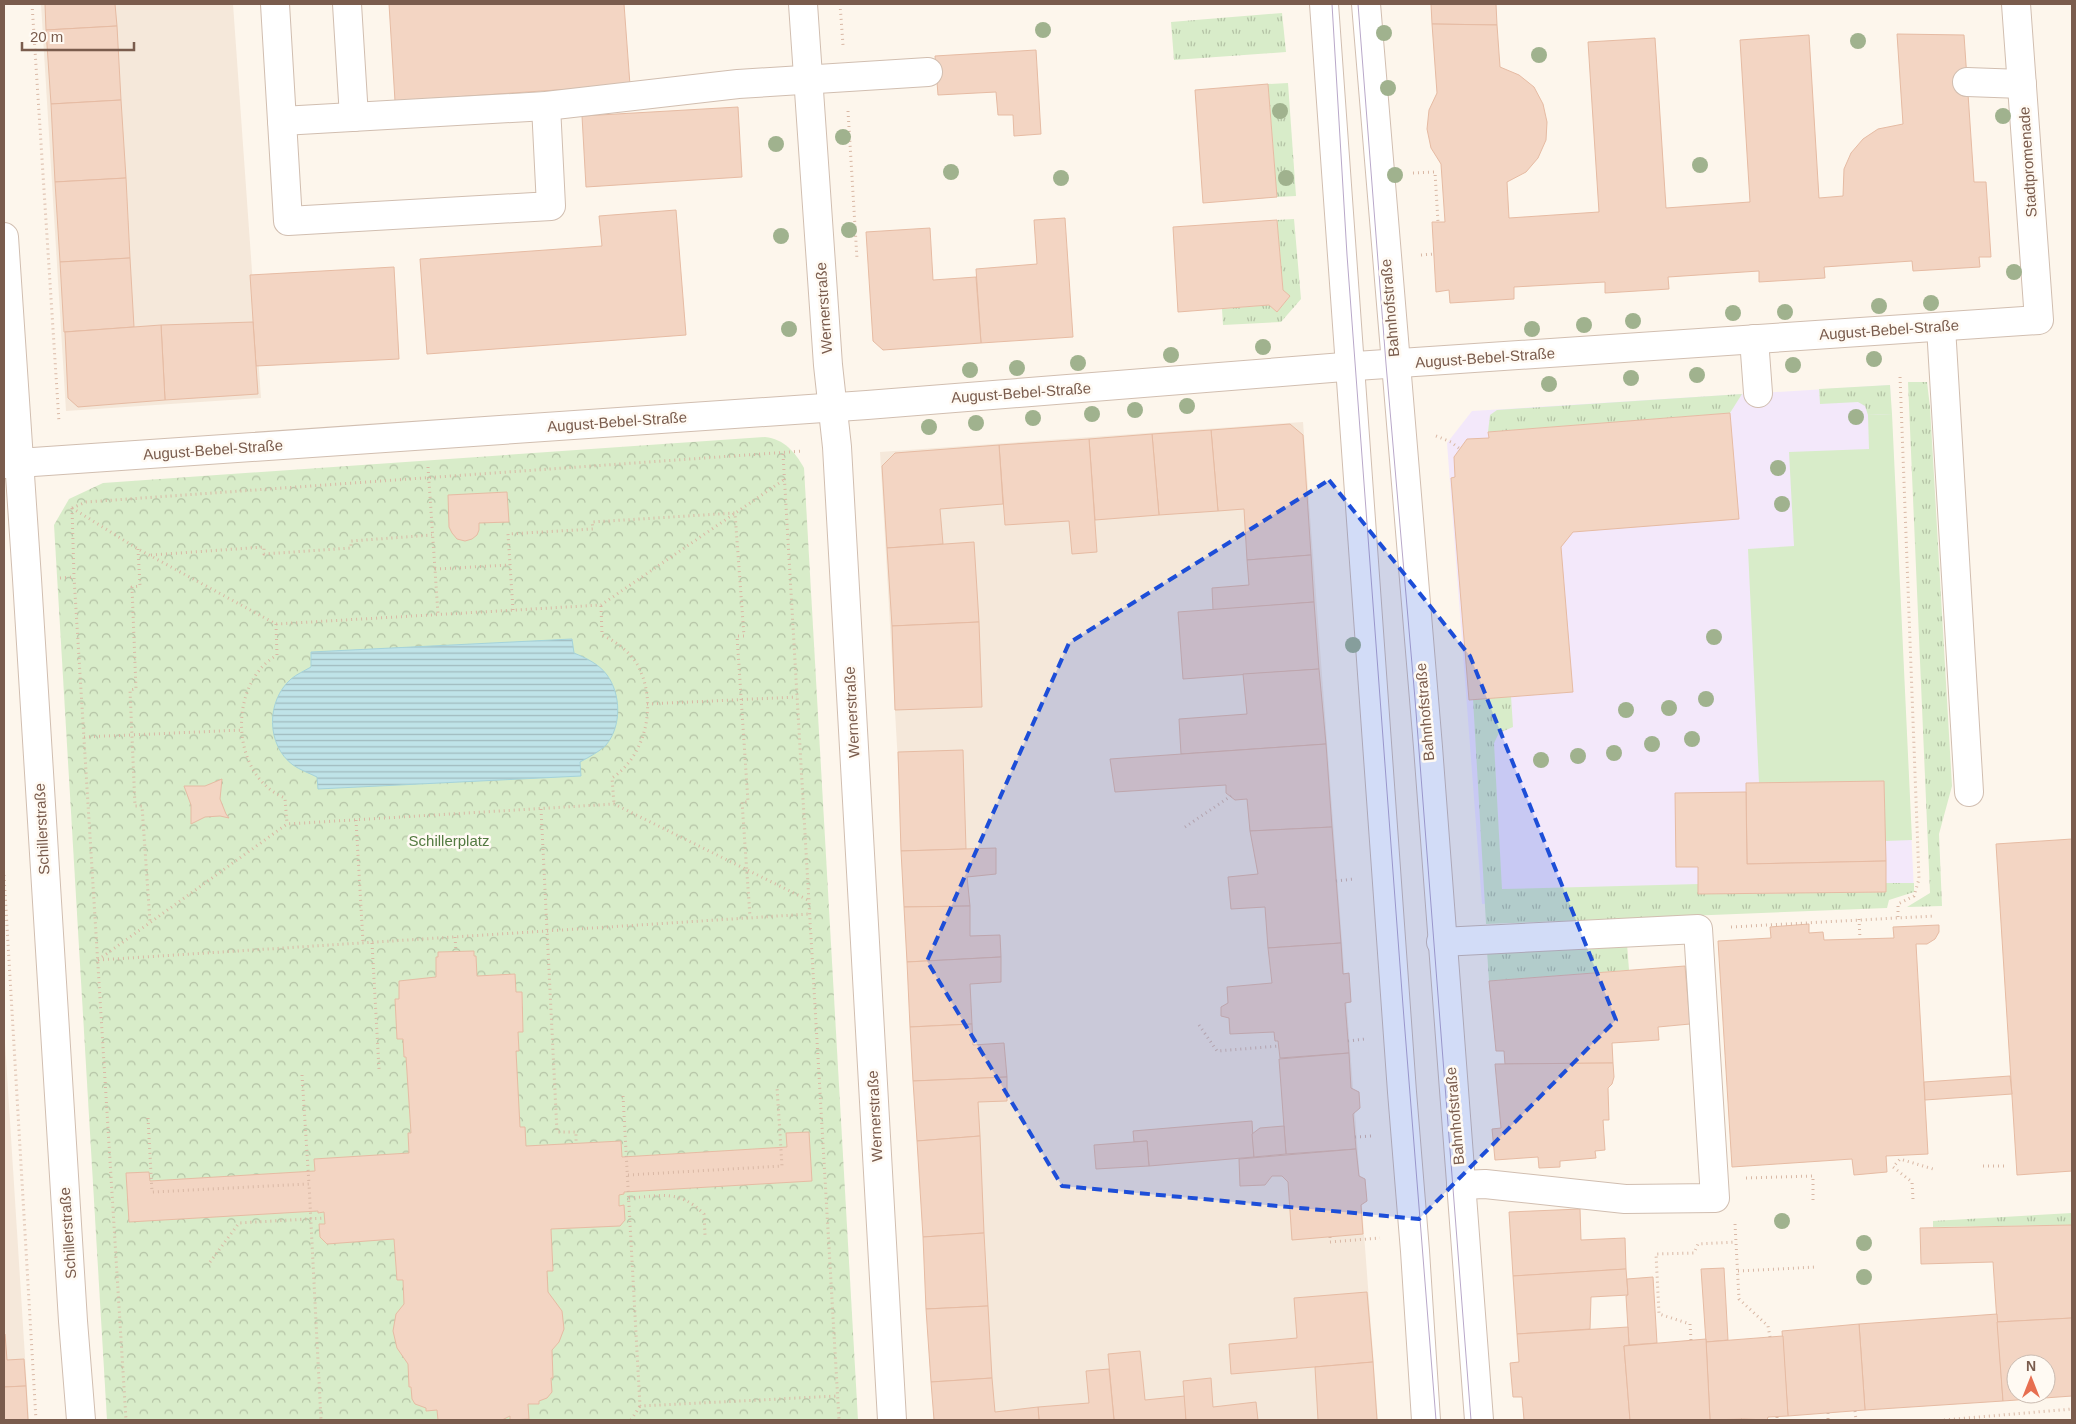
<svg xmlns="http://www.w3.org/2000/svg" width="2076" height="1424" font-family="Helvetica,sans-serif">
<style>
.residential{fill:#f5e8da}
.education{fill:#f3e8fa}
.grass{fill:url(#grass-tufts)}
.park{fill:url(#park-crowns)}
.pitch{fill:#d8ecc9}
.water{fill:url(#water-rules);stroke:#a5d3da}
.building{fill:#f3d5c3;stroke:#e6bba3;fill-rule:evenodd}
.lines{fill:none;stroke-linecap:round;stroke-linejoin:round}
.minor-casing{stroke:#d1beb0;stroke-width:30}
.path{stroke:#d9b8a5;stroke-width:3;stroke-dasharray:1 4;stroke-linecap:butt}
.minor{stroke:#fff;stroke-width:28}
.tram{stroke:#b9a8c9;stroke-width:1}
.tree{fill:#a0b28e}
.marked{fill:#1d4ed8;fill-opacity:0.2;stroke:#1d4ed8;stroke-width:4;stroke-dasharray:10 6;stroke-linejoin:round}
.labels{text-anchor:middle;stroke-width:5;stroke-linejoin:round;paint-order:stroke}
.street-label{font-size:15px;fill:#7a5c4d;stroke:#fffaf3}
.park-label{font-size:15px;fill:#537a41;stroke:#fffaf3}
</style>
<defs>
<pattern id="grass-tufts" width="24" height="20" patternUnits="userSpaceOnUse" patternTransform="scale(1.25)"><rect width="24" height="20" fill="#d8ecc9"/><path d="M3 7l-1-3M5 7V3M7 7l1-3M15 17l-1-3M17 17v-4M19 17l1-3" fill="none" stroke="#b4c2a5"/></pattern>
<pattern id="park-crowns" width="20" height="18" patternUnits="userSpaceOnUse" patternTransform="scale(1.25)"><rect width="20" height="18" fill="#d8ecc9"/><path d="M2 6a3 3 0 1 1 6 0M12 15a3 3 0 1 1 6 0" fill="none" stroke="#b4c2a5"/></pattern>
<pattern id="water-rules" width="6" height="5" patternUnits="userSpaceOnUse" patternTransform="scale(1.25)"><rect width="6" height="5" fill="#bfe3e8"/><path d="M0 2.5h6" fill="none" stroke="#a0bbbe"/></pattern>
</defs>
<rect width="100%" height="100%" fill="#fdf6ec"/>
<g class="residential">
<polygon points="41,4 233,4 261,398 66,411"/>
<polygon points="1303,422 1378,1420 936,1420 880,452"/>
<polygon points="4,1027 29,1420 4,1420"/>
</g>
<polygon class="education" points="1890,385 1914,892 1482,904 1447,443 1472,411"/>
<g class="grass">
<polygon points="1282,13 1286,52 1174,60 1171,22"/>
<polygon points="1288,83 1296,196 1277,197 1268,84"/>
<polygon points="1294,219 1301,299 1281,322 1223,325 1222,309 1269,305 1277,312 1290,296 1283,290 1277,220"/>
<polygon points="1908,382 1927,382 1930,407 1952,786 1939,834 1942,906 1907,907 1930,893"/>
<polygon points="1890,385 1892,414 1868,415 1865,406 1858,402 1820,404 1819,389"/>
<polygon points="1742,394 1730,413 1488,432 1490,415 1497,410"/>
<polygon points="1511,696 1513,727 1499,733 1494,743 1502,889 1699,884 1699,894 1886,892 1886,883 1914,883 1914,892 1889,900 1887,908 1486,924 1473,699"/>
<polygon points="1627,944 1629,970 1489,981 1487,951"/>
<polygon points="2072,1213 2072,1225 1933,1227 1933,1221"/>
</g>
<path class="park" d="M765,437c19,2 30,15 39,31l54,952h-751l-53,-895 15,-26 34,-16z"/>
<polygon class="pitch" points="1892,414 1912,840 1885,841 1884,781 1759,783 1748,549 1794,546 1789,452 1869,449 1868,415"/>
<path class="water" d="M572,639l2,14c12,5 25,11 33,22 14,19 15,51 -1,70 -7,7 -17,12 -26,17l1,14 -263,13 -1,-12c-8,-4 -17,-7 -24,-12 -27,-20 -27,-64 -2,-86 6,-5 13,-8 20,-12v-15z"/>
<g class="building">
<polygon points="45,4 115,4 117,26 46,30"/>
<polygon points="389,4 624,4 630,85 395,101"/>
<polygon points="1431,4 1496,4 1497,25 1432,24"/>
<polygon points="1432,24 1497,25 1500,67 1519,75 1534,87 1543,104 1547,122 1546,140 1538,158 1526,172 1507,182 1509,218 1599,212 1588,42 1655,38 1666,208 1750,202 1740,40 1809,35 1819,198 1843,196 1844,169 1851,153 1863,139 1878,129 1903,124 1897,34 1964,35 1974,182 1986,182 1991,257 1979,257 1980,267 1913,271 1912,261 1824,267 1825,278 1759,282 1759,271 1668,277 1669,289 1605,293 1605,282 1514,287 1514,299 1450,303 1449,290 1436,292 1432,222 1445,222 1441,164 1431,148 1427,129 1429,110 1437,93"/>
<polygon points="117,26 121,100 51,104 46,30"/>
<polygon points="1036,50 1041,134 1014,136 1013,115 998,115 996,92 938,95 935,56"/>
<polygon points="1268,84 1277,197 1203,203 1195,90"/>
<polygon points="121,100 126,178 55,182 51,104"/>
<polygon points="738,107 742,177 586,187 582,116"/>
<polygon points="126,178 130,258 60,262 55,182"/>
<polygon points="676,210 686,335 427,354 420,259 602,246 599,216"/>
<polygon points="1065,218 1073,337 981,343 976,269 1037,264 1034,220"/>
<polygon points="1277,220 1283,290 1290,296 1277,312 1269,305 1178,312 1173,227"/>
<polygon points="930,228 933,280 976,277 981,343 883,350 873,341 866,232"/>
<polygon points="130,258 134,327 64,332 60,262"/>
<polygon points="394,267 399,359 256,366 250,275"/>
<polygon points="253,322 258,394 165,400 161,325"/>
<polygon points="161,325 165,400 78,407 68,398 65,332"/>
<polygon points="1730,413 1739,519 1573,532 1561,547 1573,692 1469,700 1451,478 1455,477 1454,457 1467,439 1489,438 1488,432"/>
<polygon points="1290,424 1303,435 1311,555 1247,560 1244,509 1218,511 1211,430"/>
<polygon points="1211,430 1218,511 1159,515 1152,434"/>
<polygon points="1152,434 1159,515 1095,520 1089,439"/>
<polygon points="1089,439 1097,552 1072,554 1069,521 1005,525 999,445"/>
<polygon points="999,445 1003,504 940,509 943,544 887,548 882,466 895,453"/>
<polygon points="507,492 509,522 479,523 479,530 477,535 472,539 465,541 457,539 452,533 449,527 448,495"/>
<polygon points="974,542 979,622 892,626 887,548"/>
<polygon points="1311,555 1314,602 1213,610 1212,588 1249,585 1247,560"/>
<polygon points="1314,602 1319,669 1183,679 1178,612"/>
<polygon points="979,622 982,707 895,710 892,626"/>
<polygon points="1319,669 1326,744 1181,754 1179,719 1247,714 1243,674"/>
<polygon points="1326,744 1332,827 1250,831 1247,799 1235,800 1226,793 1226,785 1115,792 1110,759"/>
<polygon points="963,750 966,849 901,851 898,752"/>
<polygon points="222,779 220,799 226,814 229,818 220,816 205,817 191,824 191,805 184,786 205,786"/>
<polygon points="1884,781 1886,861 1747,864 1746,783"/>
<polygon points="1746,792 1747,864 1886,861 1886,892 1698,894 1698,867 1676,867 1675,793"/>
<polygon points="1332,827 1341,943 1268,948 1265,907 1231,909 1228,877 1258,874 1250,831"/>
<polygon points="2072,839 2072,1171 2017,1175 1996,844"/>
<polygon points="996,848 996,874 967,877 970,906 904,907 901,851"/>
<polygon points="970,906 970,936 1000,935 1001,957 907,962 904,907"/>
<polygon points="1809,924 1809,933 1823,932 1824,940 1894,938 1893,927 1939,925 1939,932 1935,939 1927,944 1916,944 1928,1154 1886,1156 1887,1172 1854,1175 1852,1159 1732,1167 1718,941 1771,938 1770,927"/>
<polygon points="1341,943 1343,974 1349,973 1351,1002 1345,1003 1349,1053 1280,1058 1278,1041 1275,1041 1274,1032 1230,1034 1229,1018 1221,1016 1221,1007 1228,1003 1227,987 1272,983 1268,948"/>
<polygon points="474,951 474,956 476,956 477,976 515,974 516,992 522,992 523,1032 518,1032 519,1051 516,1051 520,1127 525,1127 526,1146 621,1141 622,1157 787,1147 786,1133 809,1132 812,1181 624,1192 624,1194 619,1195 619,1206 624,1205 625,1220 620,1226 551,1229 553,1271 547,1271 548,1292 562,1311 564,1329 559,1342 552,1350 553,1378 551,1378 552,1392 547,1398 539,1401 539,1404 528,1404 529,1419 510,1420 510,1416 502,1420 438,1420 437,1410 426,1411 426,1408 415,1404 412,1399 411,1387 409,1387 408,1364 397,1348 393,1331 396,1314 404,1304 403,1280 397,1280 394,1239 327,1244 320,1237 319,1224 325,1224 324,1212 318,1213 318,1211 129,1222 126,1173 149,1172 150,1181 315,1171 314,1159 409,1153 408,1133 411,1133 406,1057 404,1057 403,1039 397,1039 395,999 399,999 399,981 436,977 436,957 438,957 438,952"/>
<polygon points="1001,957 1001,982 970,984 972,1024 910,1027 907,962"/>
<polygon points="1685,966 1690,1024 1658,1027 1659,1040 1612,1043 1613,1063 1505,1064 1504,1051 1496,1051 1489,981"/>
<polygon points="972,1024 973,1045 1004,1043 1007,1077 913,1081 910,1027"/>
<polygon points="1349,1053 1351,1088 1359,1092 1360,1108 1353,1114 1356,1149 1286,1154 1279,1059"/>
<polygon points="1613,1063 1614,1077 1612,1084 1608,1088 1609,1120 1603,1120 1605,1150 1595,1151 1596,1158 1560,1161 1560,1167 1539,1168 1538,1157 1495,1160 1492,1129 1501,1128 1495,1064"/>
<polygon points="2010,1076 2012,1094 1925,1100 1924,1082"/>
<polygon points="1007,1077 1007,1101 978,1102 980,1136 917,1141 913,1081"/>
<polygon points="1252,1121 1254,1157 1149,1166 1147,1141 1134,1142 1133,1131"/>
<polygon points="1284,1126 1286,1154 1254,1157 1252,1134 1260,1128"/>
<polygon points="980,1136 984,1233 923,1237 917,1141"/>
<polygon points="1147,1141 1149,1166 1096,1169 1094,1145"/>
<polygon points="1356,1149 1359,1176 1365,1179 1367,1201 1361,1205 1363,1234 1292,1240 1288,1182 1282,1176 1272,1176 1265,1185 1240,1186 1239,1159"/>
<polygon points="1580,1209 1581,1240 1625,1238 1626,1269 1513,1276 1509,1212"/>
<polygon points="2072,1225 2072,1318 1997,1322 1993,1262 1921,1264 1920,1228"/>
<polygon points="984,1233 988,1306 926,1309 923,1237"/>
<polygon points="1724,1268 1728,1340 1706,1342 1701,1269"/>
<polygon points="1626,1269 1628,1295 1591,1297 1590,1329 1517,1334 1513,1276"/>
<polygon points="1653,1277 1657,1343 1629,1345 1626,1296 1628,1295 1627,1279"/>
<polygon points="1367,1292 1373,1362 1231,1374 1229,1344 1297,1338 1294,1298"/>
<polygon points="988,1306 992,1378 931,1382 926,1309"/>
<polygon points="1997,1314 2003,1401 1865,1410 1859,1324"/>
<path d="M2072,1318v78l-69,5 -6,-79zM2016,1364h30v30h-30z"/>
<polygon points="1859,1324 1865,1410 1788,1416 1782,1331"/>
<polygon points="1628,1327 1629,1345 1624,1346 1630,1420 1524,1420 1522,1397 1513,1397 1510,1363 1519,1362 1517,1334"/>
<polygon points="4,1334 5,1334 7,1360 24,1359 26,1386 4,1387"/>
<polygon points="1783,1336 1788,1416 1768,1417 1767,1420 1744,1419 1710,1420 1706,1342"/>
<polygon points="1706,1339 1710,1420 1630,1420 1624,1346"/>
<polygon points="1140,1351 1145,1400 1185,1396 1186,1420 1114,1420 1108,1354"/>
<polygon points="1373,1362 1377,1420 1318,1420 1315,1367"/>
<polygon points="1109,1369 1114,1420 1039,1420 1038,1407 1089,1403 1086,1371"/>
<polygon points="992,1378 995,1412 1038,1407 1039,1420 934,1420 931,1382"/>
<polygon points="1211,1378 1213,1407 1256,1402 1258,1420 1186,1420 1183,1381"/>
<polygon points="26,1386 28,1420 4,1420 4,1387"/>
</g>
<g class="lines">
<g class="minor-casing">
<g id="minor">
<polyline points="275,4 282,121 546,106 738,84 928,72"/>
<polyline points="347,4 354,117"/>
<polyline points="803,4 828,365 837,447 892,1420"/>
<polyline points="1324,4 1402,1092 1415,1251 1426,1420"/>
<polyline points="1366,4 1428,747 1479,1420"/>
<polyline points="1967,82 2022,84"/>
<polyline points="282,121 288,221 551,206 546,106"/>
<polyline points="4,237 27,579 73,1321 81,1420"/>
<polyline points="1941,327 1969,792"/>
<polyline points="1754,339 1758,393"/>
<polyline points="4,464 867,405 1356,366 2039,320 2016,4"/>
<polyline points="1441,942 1698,929 1715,1198 1625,1199 1485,1184 1461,1185"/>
</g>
</g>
<g class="path">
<polyline points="32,4 59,422"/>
<polyline points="840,4 843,45"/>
<polyline points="848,111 857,259"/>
<polyline points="1413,173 1435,172 1438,222"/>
<polyline points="1421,255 1434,254"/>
<polyline points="1436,436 1451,442 1460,449"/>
<polyline points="783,454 839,1420"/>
<polyline points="428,467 438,614"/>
<polyline points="72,508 86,502 803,451"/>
<polyline points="72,508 74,577 126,1420"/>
<polyline points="72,508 138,549 276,624 601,605 785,479"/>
<polyline points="138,549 140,586 132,587 136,689 130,690 135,806 142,806 150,922"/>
<polyline points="151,555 264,547 264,554 351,548 351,541 432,535"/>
<polyline points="435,569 510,565"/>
<polyline points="60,578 74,577"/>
<path d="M601,606l1,29c13,6 27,16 35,29 21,37 10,91 -25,114l2,26"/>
<polyline points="513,610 508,534 593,529 592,522 735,513 744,636 737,636 748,802 742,802 750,917"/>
<path d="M276,624l1,31c-50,29 -47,121 8,143l2,26"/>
<polyline points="647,704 797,697"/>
<polyline points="84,737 243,730"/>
<polyline points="541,809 557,1132 576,1132 576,1143"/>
<polyline points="356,820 363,942"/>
<polyline points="1185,827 1231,796"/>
<polyline points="4,875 36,1420"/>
<polyline points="1336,881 1354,879"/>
<polyline points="1898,917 1898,904 1914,896 1919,879 1900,376"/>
<polyline points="1859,919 1860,939"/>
<polyline points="1731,927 1934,916"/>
<polyline points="455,937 456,952"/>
<polyline points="372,943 379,1069"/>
<polyline points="98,960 287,824 614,804 808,900"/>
<polyline points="98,960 809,914"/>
<polyline points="1199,1025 1217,1051 1279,1046"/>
<polyline points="1348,1041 1365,1039"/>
<polyline points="302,1075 309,1184"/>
<polyline points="623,1096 640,1406 837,1396"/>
<polyline points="148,1118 152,1192 309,1184 321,1420"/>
<polyline points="1355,1137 1372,1136"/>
<polyline points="1983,1166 2007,1166"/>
<polyline points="628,1175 782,1166 777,1087"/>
<polyline points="1746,1178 1813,1176 1813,1200"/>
<path d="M629,1198c32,-2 50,-9 75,16l1,21"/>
<polyline points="1913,1199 1912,1182 1893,1167 1900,1159 1933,1169"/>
<polyline points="1735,1224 1739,1299 1768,1326 1770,1337"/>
<polyline points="1330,1237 1330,1242 1380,1238"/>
<polyline points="210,1262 239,1223 324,1218"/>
<polyline points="1738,1271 1816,1267"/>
<polyline points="1691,1340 1690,1324 1659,1314 1656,1254 1694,1253 1698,1244 1736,1242"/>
<polyline points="1855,1411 1856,1420"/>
<polyline points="1828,1413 1828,1420"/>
<polyline points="1777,1417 1777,1420"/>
<polyline points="631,1420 640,1406"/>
<polyline points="1741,1420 1742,1420"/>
<polyline points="1944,1420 2072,1409"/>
</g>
<use href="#minor" class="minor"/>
<g class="tram">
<polyline points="1332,4 1347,255 1403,1006 1436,1420"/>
<polyline points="1358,4 1386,364 1415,699 1471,1420"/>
</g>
</g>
<g class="tree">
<circle cx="1043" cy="30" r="8"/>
<circle cx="1384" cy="33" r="8"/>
<circle cx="1858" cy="41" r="8"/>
<circle cx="1539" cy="55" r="8"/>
<circle cx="1388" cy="88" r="8"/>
<circle cx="1280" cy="111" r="8"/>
<circle cx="2003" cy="116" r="8"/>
<circle cx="843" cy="137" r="8"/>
<circle cx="776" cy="144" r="8"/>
<circle cx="1700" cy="165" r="8"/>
<circle cx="951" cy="172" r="8"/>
<circle cx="1395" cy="175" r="8"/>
<circle cx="1061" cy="178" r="8"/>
<circle cx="1286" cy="178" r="8"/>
<circle cx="849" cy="230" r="8"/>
<circle cx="781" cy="236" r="8"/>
<circle cx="2014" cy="272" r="8"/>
<circle cx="1931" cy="303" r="8"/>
<circle cx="1879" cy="306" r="8"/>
<circle cx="1785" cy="312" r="8"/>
<circle cx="1733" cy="313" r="8"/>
<circle cx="1633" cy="321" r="8"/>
<circle cx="1584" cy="325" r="8"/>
<circle cx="789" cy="329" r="8"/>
<circle cx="1532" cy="329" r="8"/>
<circle cx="1263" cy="347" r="8"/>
<circle cx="1171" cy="355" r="8"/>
<circle cx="1874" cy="359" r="8"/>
<circle cx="1078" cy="363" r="8"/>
<circle cx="1793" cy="365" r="8"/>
<circle cx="1017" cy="368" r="8"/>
<circle cx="970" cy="370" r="8"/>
<circle cx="1697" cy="375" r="8"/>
<circle cx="1631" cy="378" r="8"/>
<circle cx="1549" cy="384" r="8"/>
<circle cx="1187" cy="406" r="8"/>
<circle cx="1135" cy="410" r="8"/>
<circle cx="1092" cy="414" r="8"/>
<circle cx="1856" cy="417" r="8"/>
<circle cx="1033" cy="418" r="8"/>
<circle cx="976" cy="423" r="8"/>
<circle cx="929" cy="427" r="8"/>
<circle cx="1778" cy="468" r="8"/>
<circle cx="1782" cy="504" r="8"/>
<circle cx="1714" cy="637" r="8"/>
<circle cx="1353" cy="645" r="8"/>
<circle cx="1706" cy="699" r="8"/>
<circle cx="1669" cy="708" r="8"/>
<circle cx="1626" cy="710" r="8"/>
<circle cx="1692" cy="739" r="8"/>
<circle cx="1652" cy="744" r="8"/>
<circle cx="1614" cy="753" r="8"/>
<circle cx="1578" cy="756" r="8"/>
<circle cx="1541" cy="760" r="8"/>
<circle cx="1782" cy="1221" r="8"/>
<circle cx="1864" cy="1243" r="8"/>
<circle cx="1864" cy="1277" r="8"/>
</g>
<path class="marked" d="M1329,480l141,176 146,364 -197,199 -357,-33 -135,-225 142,-318z"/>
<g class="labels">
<g class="street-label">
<text transform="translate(2028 162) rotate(-94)" y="5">Stadtpromenade</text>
<text transform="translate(824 308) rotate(-94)" y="5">Wernerstraße</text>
<text transform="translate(1390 308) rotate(-95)" y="5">Bahnhofstraße</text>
<text transform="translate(1889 330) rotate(-4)" y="5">August-Bebel-Straße</text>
<text transform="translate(1485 358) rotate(-4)" y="5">August-Bebel-Straße</text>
<text transform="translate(1021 393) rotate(-4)" y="5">August-Bebel-Straße</text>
<text transform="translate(617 422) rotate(-4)" y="5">August-Bebel-Straße</text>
<text transform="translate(213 450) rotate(-4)" y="5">August-Bebel-Straße</text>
<text transform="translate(852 712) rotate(-93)" y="5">Wernerstraße</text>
<text transform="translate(1425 712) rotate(-95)" y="5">Bahnhofstraße</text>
<text transform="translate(42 829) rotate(-93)" y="5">Schillerstraße</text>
<text transform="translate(875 1116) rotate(-93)" y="5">Wernerstraße</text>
<text transform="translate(1455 1116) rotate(-95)" y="5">Bahnhofstraße</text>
<text transform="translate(68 1233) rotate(-94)" y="5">Schillerstraße</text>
</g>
<g class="park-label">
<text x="449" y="846">Schillerplatz</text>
</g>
</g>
<rect width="2076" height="1424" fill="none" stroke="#7a5c4d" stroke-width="10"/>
<g transform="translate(2031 1379)"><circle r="24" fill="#fffaf3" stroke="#cabbb1"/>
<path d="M0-4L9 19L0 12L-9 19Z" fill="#e76f51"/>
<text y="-8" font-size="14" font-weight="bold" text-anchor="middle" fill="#7a5c4d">N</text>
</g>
<path d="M22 42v8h112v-8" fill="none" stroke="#7a5c4d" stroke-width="2.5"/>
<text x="30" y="42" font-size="15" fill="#7a5c4d" stroke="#fffaf3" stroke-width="4" paint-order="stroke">20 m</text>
</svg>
